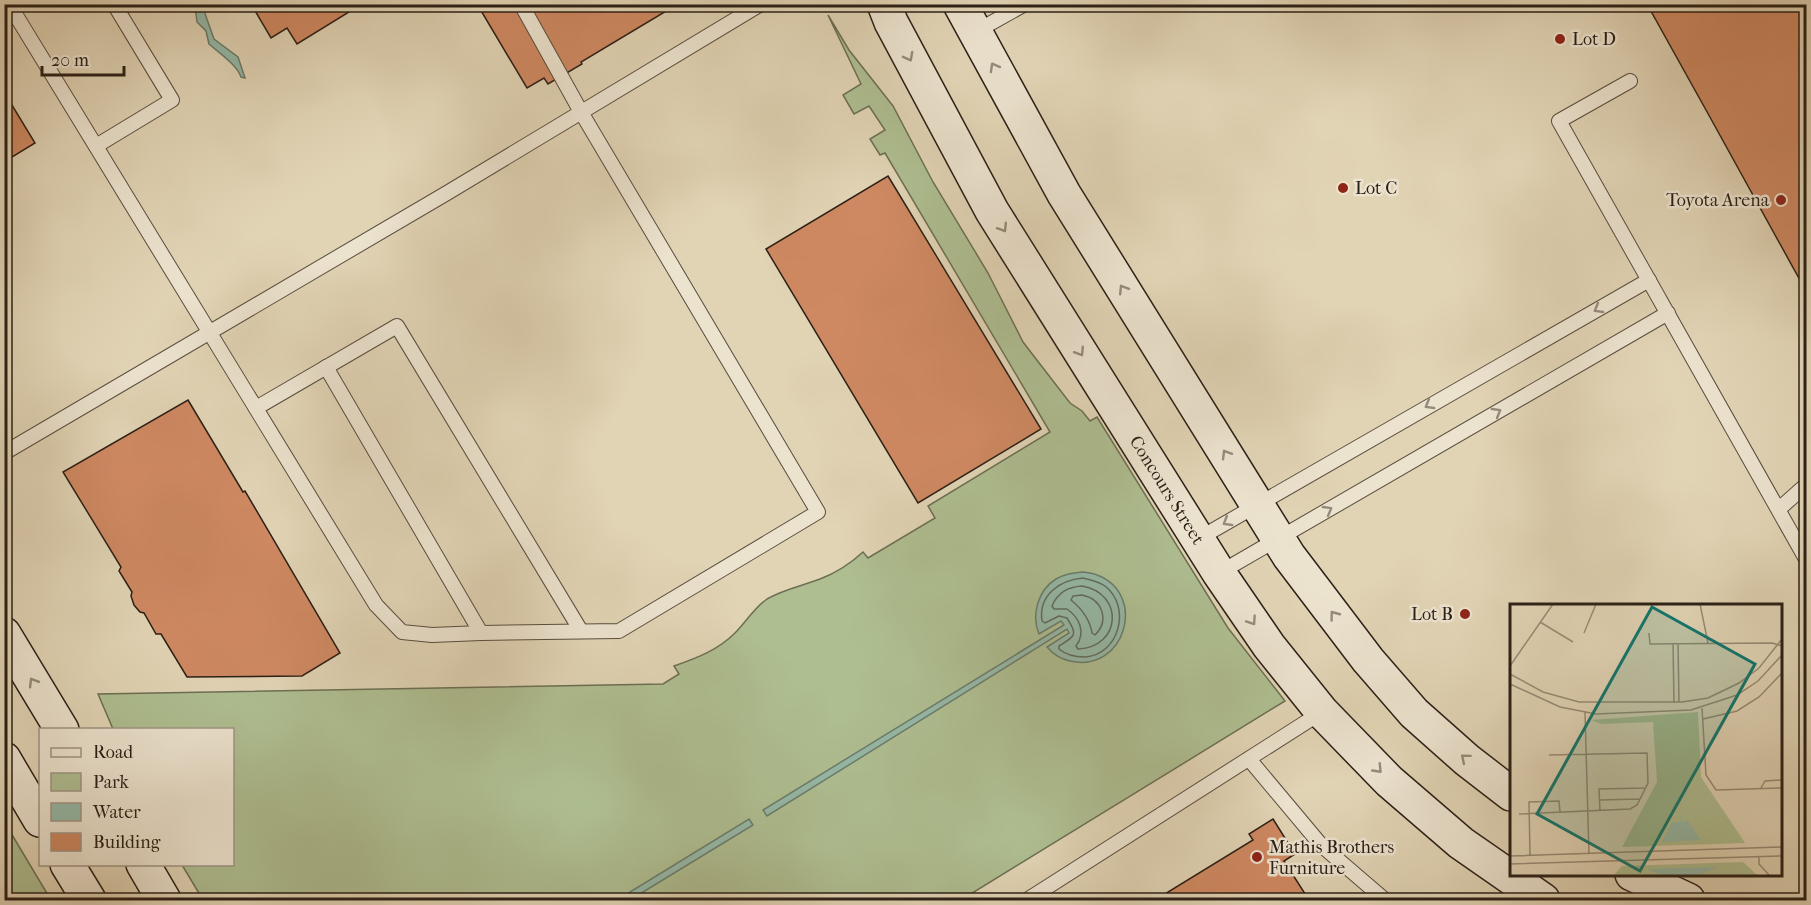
<svg xmlns="http://www.w3.org/2000/svg" width="1811" height="905" font-family="'IM FELL French Canon',serif">
<style>
.green{fill:#aebe91;stroke:#6c6f54;stroke-width:1.5}
.water{fill:#95b9a7;stroke:#6b7c6d;stroke-width:1.5}
.lines{fill:none;stroke-linecap:round;stroke-linejoin:round}
.shore{stroke:#606c5f;stroke-width:1.5}
.building{fill:#cf8962;stroke:#2b2017;stroke-width:1.5}
.lane-casing{stroke:#584d3e;stroke-width:16}
.secondary-casing{stroke:#2b2017;stroke-width:36}
.lane{stroke:#ece3cf;stroke-width:14}
.secondary{stroke:#ece3cf;stroke-width:33}
.oneway{stroke:#958b7c}
.poi-dot{fill:#8f2418;stroke:#ece3cf;stroke-width:2}
.labels{text-anchor:middle;stroke-width:5;stroke-linejoin:round;paint-order:stroke}
.poi-label{font-size:18px;fill:#2b2017;stroke:#ece3cf;text-anchor:start}
.street-label{font-size:18px;fill:#2b2017;stroke:#ece3cf}
.inset-road{fill:none;stroke:#988c76;stroke-width:1.5}
.view{fill:#0f766e;fill-opacity:0.15;stroke:#0f766e;stroke-width:3}
.inset-edge{fill:none;stroke:#2b2017;stroke-width:3}
</style>
<rect width="100%" height="100%" fill="#e1d4b5"/>
<filter id="stains"><feTurbulence type="fractalNoise" baseFrequency=".00333" numOctaves="4"/><feColorMatrix values="0 0 0 0 .2 0 0 0 0 .09 0 0 0 0 .02 0 0 0 .5 -.17"/></filter>
<radialGradient id="worn" r=".72"><stop offset=".6" stop-color="#630" stop-opacity="0"/><stop offset="1" stop-color="#630" stop-opacity=".3"/></radialGradient>
<g class="green">
<path d="M828,15l21,35 44,56 40,76 55,91 35,69 47,61 12,8 8,10 7,-4 131,211 57,73 -324,199h-758l-21,-35 50,-1v-134l-119,-1 -15,-35 565,-10 16,-10 -5,-8c23,-8 44,-16 61,-33 11,-11 19,-25 32,-34 17,-10 35,-13 53,-20 16,-6 30,-15 43,-27l5,6 67,-40 -7,-12 122,-74 -165,-279 -5,2 -10,-16 15,-9 -16,-24 -15,8 -11,-19 18,-11z"/>
<polygon points="4,823 5,823 51,900 5,900"/>
</g>
<g class="water">
<path d="M195,5h7l12,34 24,18 7,21 -4,-1c-4,-12 -23,-25 -32,-33l-3,-13 -9,-9z"/>
<path d="M1083,572c5,1 10,1 14,3 51,19 28,99 -27,86 -10,-2 -17,-7 -23,-14l22,-14 -2,-4 -300,187 -4,-6 301,-185 -3,-4 -22,13c-8,-19 -1,-44 17,-55 8,-5 17,-6 27,-7z"/>
<polygon points="749,819 753,825 630,900 617,900"/>
</g>
<g class="lines">
<g class="shore">
<path d="M1083,578c8,2 15,3 22,8 27,21 14,69 -20,71 -10,0 -19,-2 -26,-8v-3c18,-11 18,-11 8,-28l-8,-2 -14,7 -3,-2c-4,-26 18,-41 41,-43z"/>
<path d="M1082,586c42,7 40,61 -4,63l-2,-3c10,-13 4,-28 -9,-37h-13l-2,-3c6,-14 16,-19 30,-20z"/>
<path d="M1082,595c20,4 28,25 13,40l-3,-2c-2,-13 -10,-24 -21,-33l2,-4z"/>
</g>
</g>
<g class="building">
<polygon points="251,4 362,4 297,44 287,28 271,38"/>
<polygon points="477,4 678,4 581,62 582,64 548,84 544,78 527,88"/>
<polygon points="1647,4 1806,4 1806,291 1706,110"/>
<polygon points="4,92 35,143 4,162"/>
<polygon points="888,176 1041,429 918,503 766,249"/>
<polygon points="188,400 243,492 245,491 340,653 302,676 187,677 161,634 156,634 144,613 140,612 134,605 131,596 132,592 119,571 121,567 63,472"/>
<polygon points="1273,819 1295,854 1284,861 1309,900 1155,900 1253,840 1249,834"/>
</g>
<g class="lines">
<g class="lane-casing">
<g id="lane">
<polyline points="9,4 376,605 402,632 432,635 481,633 619,631 818,512 581,112 521,4"/>
<polyline points="975,32 1025,4"/>
<polyline points="1630,81 1559,121 1806,559"/>
<polyline points="96,146 172,100 114,4"/>
<polyline points="326,367 481,633"/>
<polyline points="256,408 397,326 581,631"/>
<polyline points="4,453 447,193 761,4"/>
<polyline points="1779,509 1806,485"/>
<polyline points="1198,539 1649,280"/>
<polyline points="1219,573 1668,313"/>
<polyline points="1249,759 1321,845 1385,900"/>
<polyline points="1027,900 1322,712"/>
</g>
</g>
<g class="secondary-casing">
<g id="secondary">
<polyline points="884,4 891,22 992,211 1219,573 1269,646 1322,712 1389,781 1461,843 1543,900"/>
<polyline points="960,4 1064,194 1289,556 1368,660 1414,713 1467,760 1511,794"/>
<polyline points="4,634 62,730"/>
<polyline points="4,759 40,820"/>
<polyline points="67,864 89,900"/>
<polyline points="143,864 164,900"/>
<polyline points="1632,874 1688,900"/>
</g>
</g>
<use href="#lane" class="lane"/>
<use href="#secondary" class="secondary"/>
</g>
<defs><path id="oneway-chevron" d="M-2-3.5L2.5 0L-2 3.5" fill="none" stroke-width="1.6" stroke-linecap="round" stroke-linejoin="round" transform="scale(1.5)"/></defs>
<g class="oneway">
<use href="#oneway-chevron" transform="translate(909 57) rotate(62)"/>
<use href="#oneway-chevron" transform="translate(994 67) rotate(-119)"/>
<use href="#oneway-chevron" transform="translate(1003 228) rotate(58)"/>
<use href="#oneway-chevron" transform="translate(1123 289) rotate(-122)"/>
<use href="#oneway-chevron" transform="translate(1598 309) rotate(150)"/>
<use href="#oneway-chevron" transform="translate(1080 352) rotate(58)"/>
<use href="#oneway-chevron" transform="translate(1429 405) rotate(150)"/>
<use href="#oneway-chevron" transform="translate(1497 412) rotate(-30)"/>
<use href="#oneway-chevron" transform="translate(1226 454) rotate(-121)"/>
<use href="#oneway-chevron" transform="translate(1328 510) rotate(-30)"/>
<use href="#oneway-chevron" transform="translate(1227 522) rotate(149)"/>
<use href="#oneway-chevron" transform="translate(1334 615) rotate(-127)"/>
<use href="#oneway-chevron" transform="translate(1252 621) rotate(56)"/>
<use href="#oneway-chevron" transform="translate(33 682) rotate(-121)"/>
<use href="#oneway-chevron" transform="translate(1465 758) rotate(-140)"/>
<use href="#oneway-chevron" transform="translate(1378 769) rotate(46)"/>
</g>
<g class="poi-dot">
<circle cx="1560" cy="39" r="6"/>
<circle cx="1343" cy="188" r="6"/>
<circle cx="1781" cy="200" r="6"/>
<circle cx="1465" cy="614" r="6"/>
<circle cx="1257" cy="857" r="6"/>
</g>
<g class="labels">
<g class="poi-label">
<text x="1572" y="45">Lot D</text>
<text x="1355" y="194">Lot C</text>
<text x="1769" y="206" text-anchor="end">Toyota Arena</text>
<text x="1453" y="620" text-anchor="end">Lot B</text>
<text x="1269" y="853">Mathis Brothers<tspan x="1269" dy="21">Furniture</tspan></text>
</g>
<g class="street-label">
<text transform="translate(1167 490) rotate(58)" y="6">Concours Street</text>
</g>
</g>
<g transform="translate(1510 604)">
<rect width="272" height="272" fill="#e1d4b5"/>
<path d="M188,108l3,65 44,66 -123,4 35,-65 -4,-60 -52,2 -10,-4zM233,258l14,13h-143l8,-9z" fill="#aebe91"/>
<path d="M170,206l1,12 7,-1 13,19 -39,2 10,-20h8zM207,263l-18,8h-38l-13,-6z" fill="#95b9a7"/>
<path class="inset-road" d="M190,0l8,39M30,18l33,20M74,29l12,-29M139,29l1,11 122,-1 10,3M163,39l1,60M168,39l1,59M0,62l43,-62M0,70l33,18 36,10h103l26,-4 31,-15 20,-15 23,-29M0,80l50,23 36,7 95,-4 46,-15 21,-14 24,-26M192,104l4,67 10,15 66,-2M75,108l4,142M193,115l34,-8 22,-14 23,-24M251,184l4,-7 17,-1M90,196l40,-1M90,207l-1,-22 47,-1M9,210l111,-5 7,-4 11,-22 -1,-30 -98,2M0,252l272,-9M20,252l-1,-54 30,-1 1,11M249,253v7l10,11M0,260l272,-8"/>
<path class="view" d="M142,3l103,57 -115,207 -103,-57z"/>
<rect width="272" height="272" class="inset-edge"/>
</g>
<rect width="1811" height="905" fill="none" stroke="#e1d4b5" stroke-width="24"/>
<rect x="6" y="6" width="1799" height="893" fill="none" stroke="#2b2017" stroke-width="3"/>
<rect x="12" y="12" width="1787" height="881" fill="none" stroke="#2b2017" stroke-width="1.5"/>
<rect x="39" y="728" width="195" height="138" fill="#ece3cf" stroke="#9f9585" stroke-width="1.5"/>
<rect x="51" y="748" width="30" height="9" fill="#ece3cf" stroke="#9f9585" stroke-width="1.5"/>
<text x="93" y="758" font-size="18" fill="#2b2017">Road</text>
<rect x="51" y="773" width="30" height="18" fill="#aebe91" stroke="#9f9585" stroke-width="1.5"/>
<text x="93" y="788" font-size="18" fill="#2b2017">Park</text>
<rect x="51" y="803" width="30" height="18" fill="#95b9a7" stroke="#9f9585" stroke-width="1.5"/>
<text x="93" y="818" font-size="18" fill="#2b2017">Water</text>
<rect x="51" y="833" width="30" height="18" fill="#cf8962" stroke="#9f9585" stroke-width="1.5"/>
<text x="93" y="848" font-size="18" fill="#2b2017">Building</text>
<path d="M42 66v9h82v-9" fill="none" stroke="#2b2017" stroke-width="3"/>
<text x="51" y="66" font-size="18" fill="#2b2017" stroke="#ece3cf" stroke-width="4.5" paint-order="stroke">20 m</text>
<rect width="100%" height="100%" filter="url(#stains)"/>
<rect width="100%" height="100%" fill="url(#worn)"/>
</svg>
